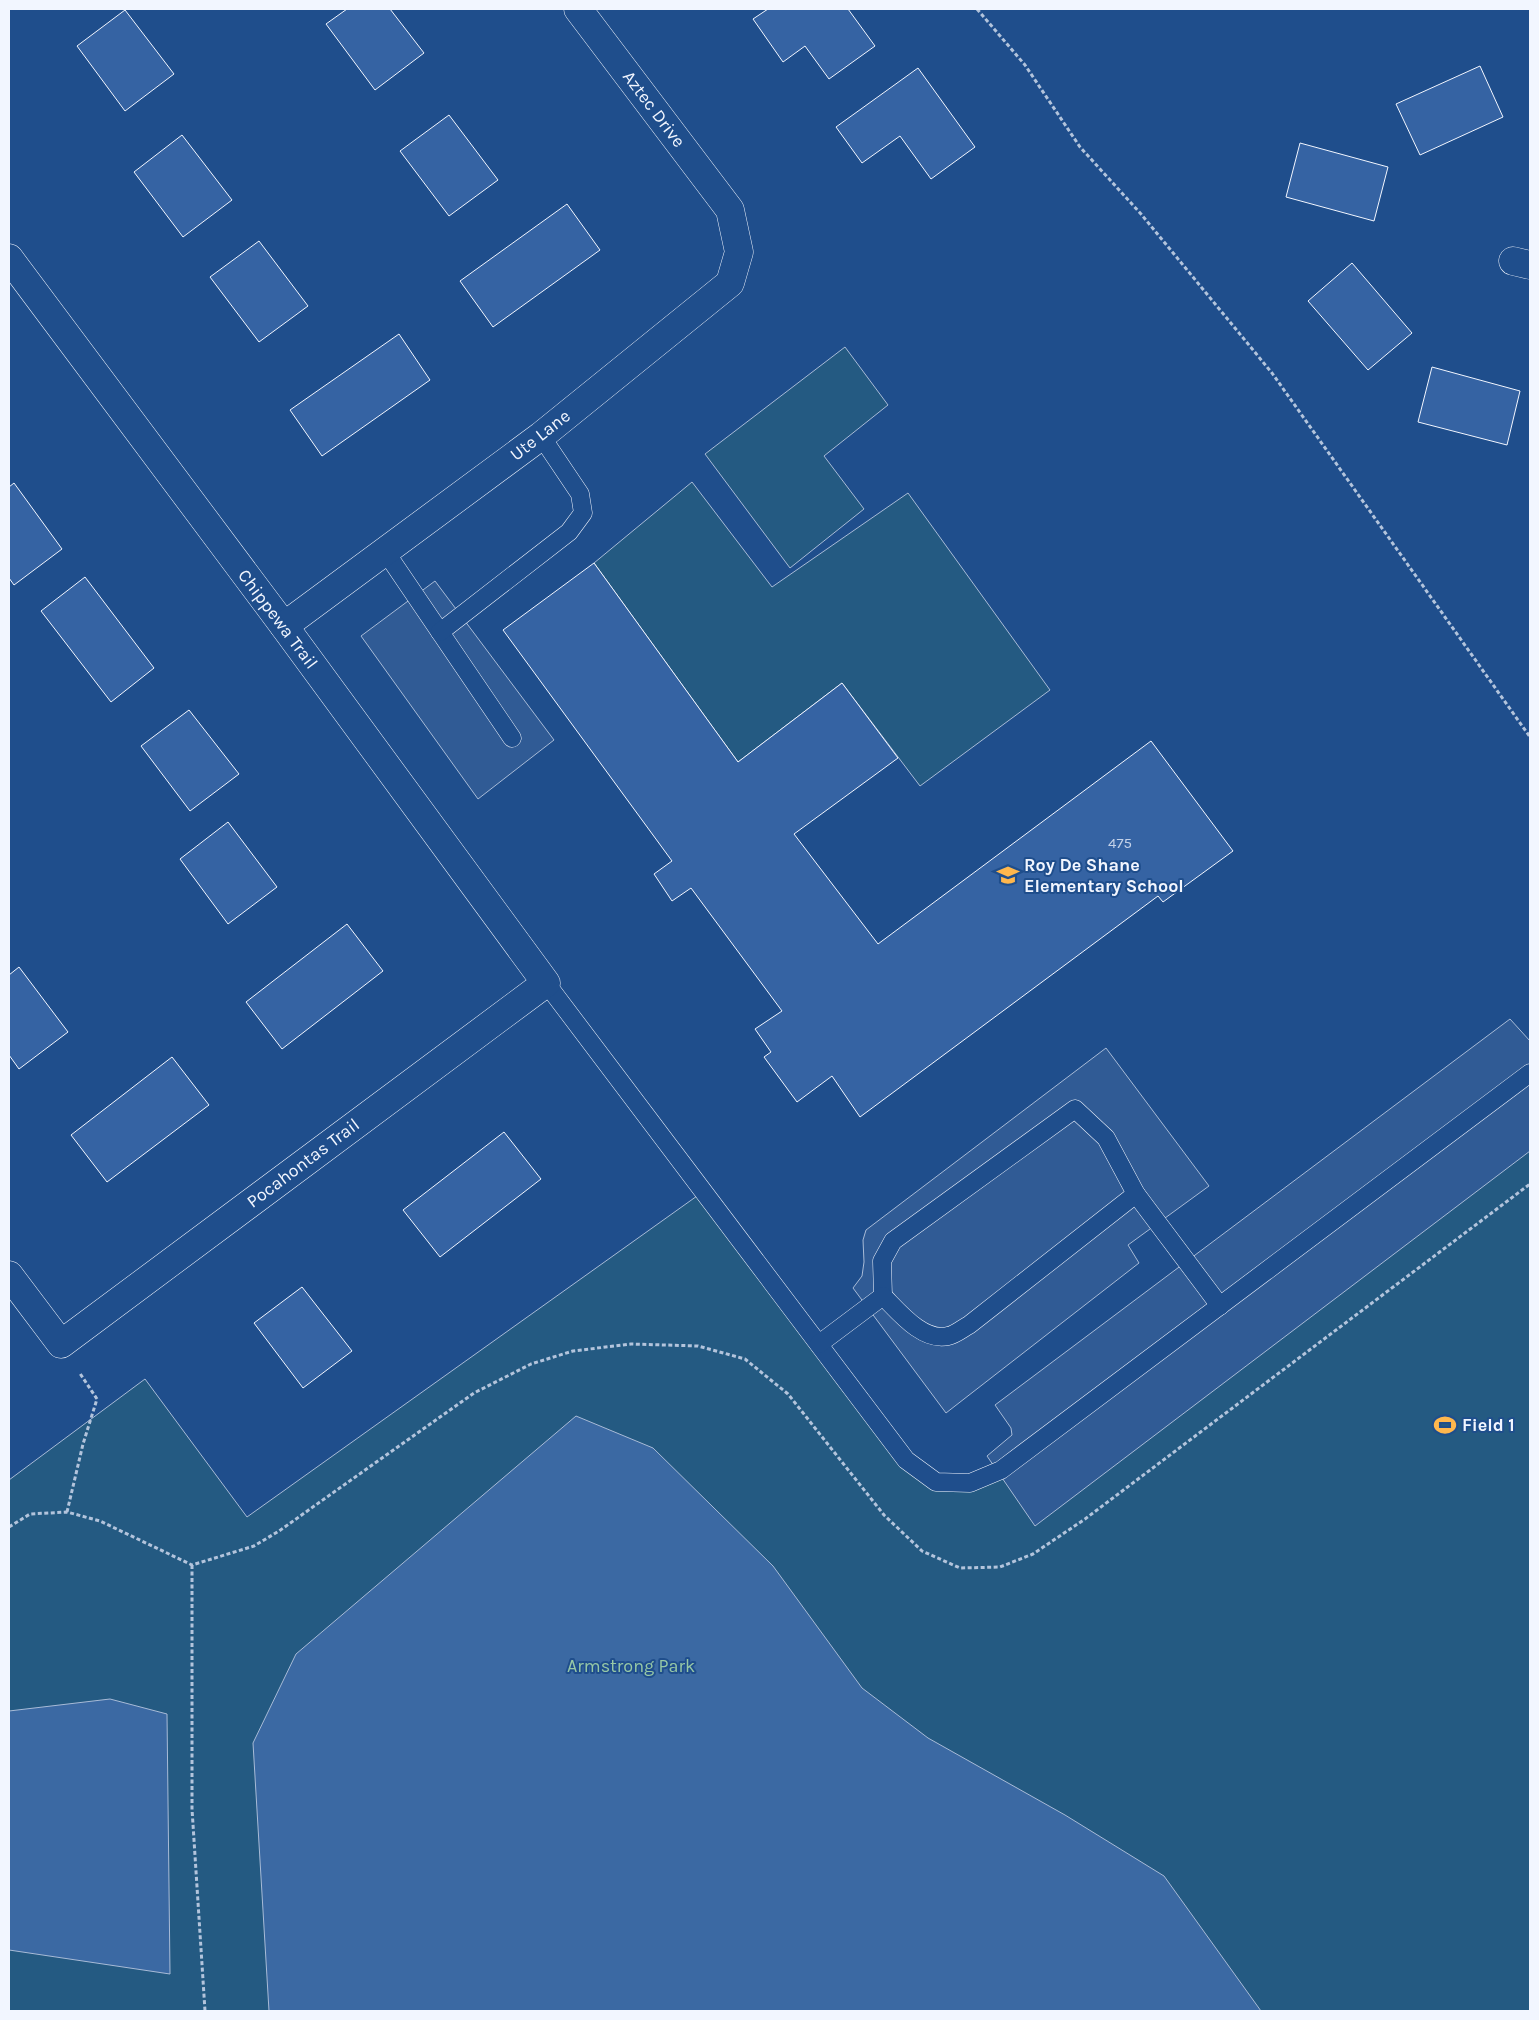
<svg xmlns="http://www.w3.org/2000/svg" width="1539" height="2020" font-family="Karla,sans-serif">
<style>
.green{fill:#245a82;stroke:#a8bbd7}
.parking{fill:#305b95;stroke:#a8bbd7}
.water{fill:#3b69a3;stroke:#a8bbd7}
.building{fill:#3563a3;stroke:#f2f6ff}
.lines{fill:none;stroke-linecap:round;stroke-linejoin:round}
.lane-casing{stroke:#f2f6ff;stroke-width:19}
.street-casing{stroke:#f2f6ff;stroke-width:29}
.path{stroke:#b3c4dc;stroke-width:3;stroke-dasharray:4 2.5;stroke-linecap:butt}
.lane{stroke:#1f4e8c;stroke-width:18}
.street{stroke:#1f4e8c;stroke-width:28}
.labels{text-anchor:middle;stroke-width:4;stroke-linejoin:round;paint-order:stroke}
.number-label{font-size:15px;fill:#c3d1e8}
.street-label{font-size:18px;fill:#f2f6ff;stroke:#1f4e8c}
.poi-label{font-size:18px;font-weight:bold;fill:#f2f6ff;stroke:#1f4e8c;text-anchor:start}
.park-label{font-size:18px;fill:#97c8a6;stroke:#1f4e8c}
</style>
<rect width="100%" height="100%" fill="#1f4e8c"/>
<g class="green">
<polygon points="845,347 888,405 824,456 864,509 790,568 705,454"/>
<polygon points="692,482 772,587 908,493 1050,690 920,786 842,683 738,762 594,563"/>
<polygon points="1530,1073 1530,2011 9,2011 9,1480 145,1379 247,1517 704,1191 906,1460 936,1482 970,1483"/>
</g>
<g class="parking">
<polygon points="435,581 554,740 478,799 361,636"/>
<polygon points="1510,1019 1530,1041 1530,1151 1035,1526 987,1456 1012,1435 1011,1428 995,1405"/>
<polygon points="1106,1048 1209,1186 1128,1245 1139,1263 946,1413 853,1288 862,1276 864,1262 863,1240 866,1230"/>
</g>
<g class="water">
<polygon points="576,1416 653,1448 773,1566 862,1688 928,1738 1065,1815 1164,1876 1261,2011 269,2011 253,1743 296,1654"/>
<polygon points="110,1699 167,1714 170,1974 9,1950 9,1711"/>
</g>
<g class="building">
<polygon points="347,9 390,9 424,53 375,90 326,24"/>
<polygon points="768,9 848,9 875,46 829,79 805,46 783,62 753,19"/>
<polygon points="125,10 174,74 125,111 77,46"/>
<polygon points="1480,66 1503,117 1420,155 1396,104"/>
<polygon points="918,68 975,147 931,179 900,136 862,163 836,127"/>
<polygon points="449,115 498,180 449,216 400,151"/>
<polygon points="182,135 232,200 183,237 134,172"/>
<polygon points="1300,143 1388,167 1374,221 1286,197"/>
<polygon points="567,204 600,250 493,327 460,281"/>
<polygon points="259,241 308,306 259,342 210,277"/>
<polygon points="1352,263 1412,333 1368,370 1308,301"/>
<polygon points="399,334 430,380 322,456 290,410"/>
<polygon points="1432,367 1520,391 1507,445 1418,422"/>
<polygon points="14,483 62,549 14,585 9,578 9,487"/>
<polygon points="594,563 738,762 842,683 898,758 794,834 878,944 1151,741 1233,851 1163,902 1158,896 860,1117 832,1076 797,1102 764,1057 771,1052 755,1029 782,1011 691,888 672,901 654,874 672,861 503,630"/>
<polygon points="85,577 154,668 111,702 41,611"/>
<polygon points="189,710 239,774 190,811 141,746"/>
<polygon points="228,822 277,887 228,924 180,859"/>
<polygon points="347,924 383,971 282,1049 246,1002"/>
<polygon points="19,967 68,1032 19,1069 9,1055 9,975"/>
<polygon points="172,1057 209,1105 107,1182 71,1135"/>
<polygon points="504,1132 541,1179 440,1257 403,1210"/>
<polygon points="302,1287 352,1351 303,1388 254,1323"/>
</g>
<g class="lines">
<g class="lane-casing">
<g id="lane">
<polyline points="385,551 512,738"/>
<polyline points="440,632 569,532 583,513 580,494 541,436"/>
<polyline points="546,983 906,1460 936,1482 970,1483 1001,1470 1530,1073"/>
<polyline points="883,1296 882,1261 893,1241 1075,1109 1106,1138 1136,1194"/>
<path d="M819,1344l64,-48c16,16 40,46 65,40 7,-1 15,-8 21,-11l167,-131 84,112"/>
</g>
</g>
<g class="street-casing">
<g id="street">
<polyline points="9,258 284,626 546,983 61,1344 9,1275"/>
<polyline points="1513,261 1530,265"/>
<polyline points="284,626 541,436 730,283 739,252 730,210 578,9"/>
</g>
</g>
<g class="path">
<polyline points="977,9 1025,65 1080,147 1141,214 1272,373 1530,737"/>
<polyline points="67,1512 83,1444 97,1399 79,1372"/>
<polyline points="9,1527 30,1514 67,1512 100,1521 192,1565 254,1546 279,1531 474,1393 531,1364 573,1351 631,1344 698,1346 745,1359 788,1394 884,1515 922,1551 960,1568 1000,1567 1033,1554 1085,1519 1530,1184"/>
<polyline points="192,1565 192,1809 205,2011"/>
</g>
<use href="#lane" class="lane"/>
<use href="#street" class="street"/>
</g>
<defs>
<g id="school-bare" transform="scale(1.725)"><path d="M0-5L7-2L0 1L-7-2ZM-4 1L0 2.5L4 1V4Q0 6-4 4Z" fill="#ffb74d" stroke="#1f4e8c" stroke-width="2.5" paint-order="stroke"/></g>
<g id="stadium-bare" transform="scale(1.725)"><path d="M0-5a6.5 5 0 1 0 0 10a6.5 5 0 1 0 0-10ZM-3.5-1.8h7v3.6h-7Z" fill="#ffb74d" stroke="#1f4e8c" stroke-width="2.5" paint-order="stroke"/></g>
</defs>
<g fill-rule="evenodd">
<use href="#school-bare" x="1008" y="875"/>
<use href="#stadium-bare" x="1445" y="1425"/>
</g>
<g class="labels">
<g class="number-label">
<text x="1120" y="848">475</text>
</g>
<g class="street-label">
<text transform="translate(654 109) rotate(53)" y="6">Aztec Drive</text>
<text transform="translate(540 435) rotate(-38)" y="6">Ute Lane</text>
<text transform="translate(278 619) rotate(53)" y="6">Chippewa Trail</text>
<text transform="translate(303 1163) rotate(-37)" y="6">Pocahontas Trail</text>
</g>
<g class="poi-label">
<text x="1024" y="871">Roy De Shane<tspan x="1024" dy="21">Elementary School</tspan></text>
<text x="1462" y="1431">Field 1</text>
</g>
<g class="park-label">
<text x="631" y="1672">Armstrong Park</text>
</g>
</g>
<rect width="1539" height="2020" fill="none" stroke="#f2f6ff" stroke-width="20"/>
</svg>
